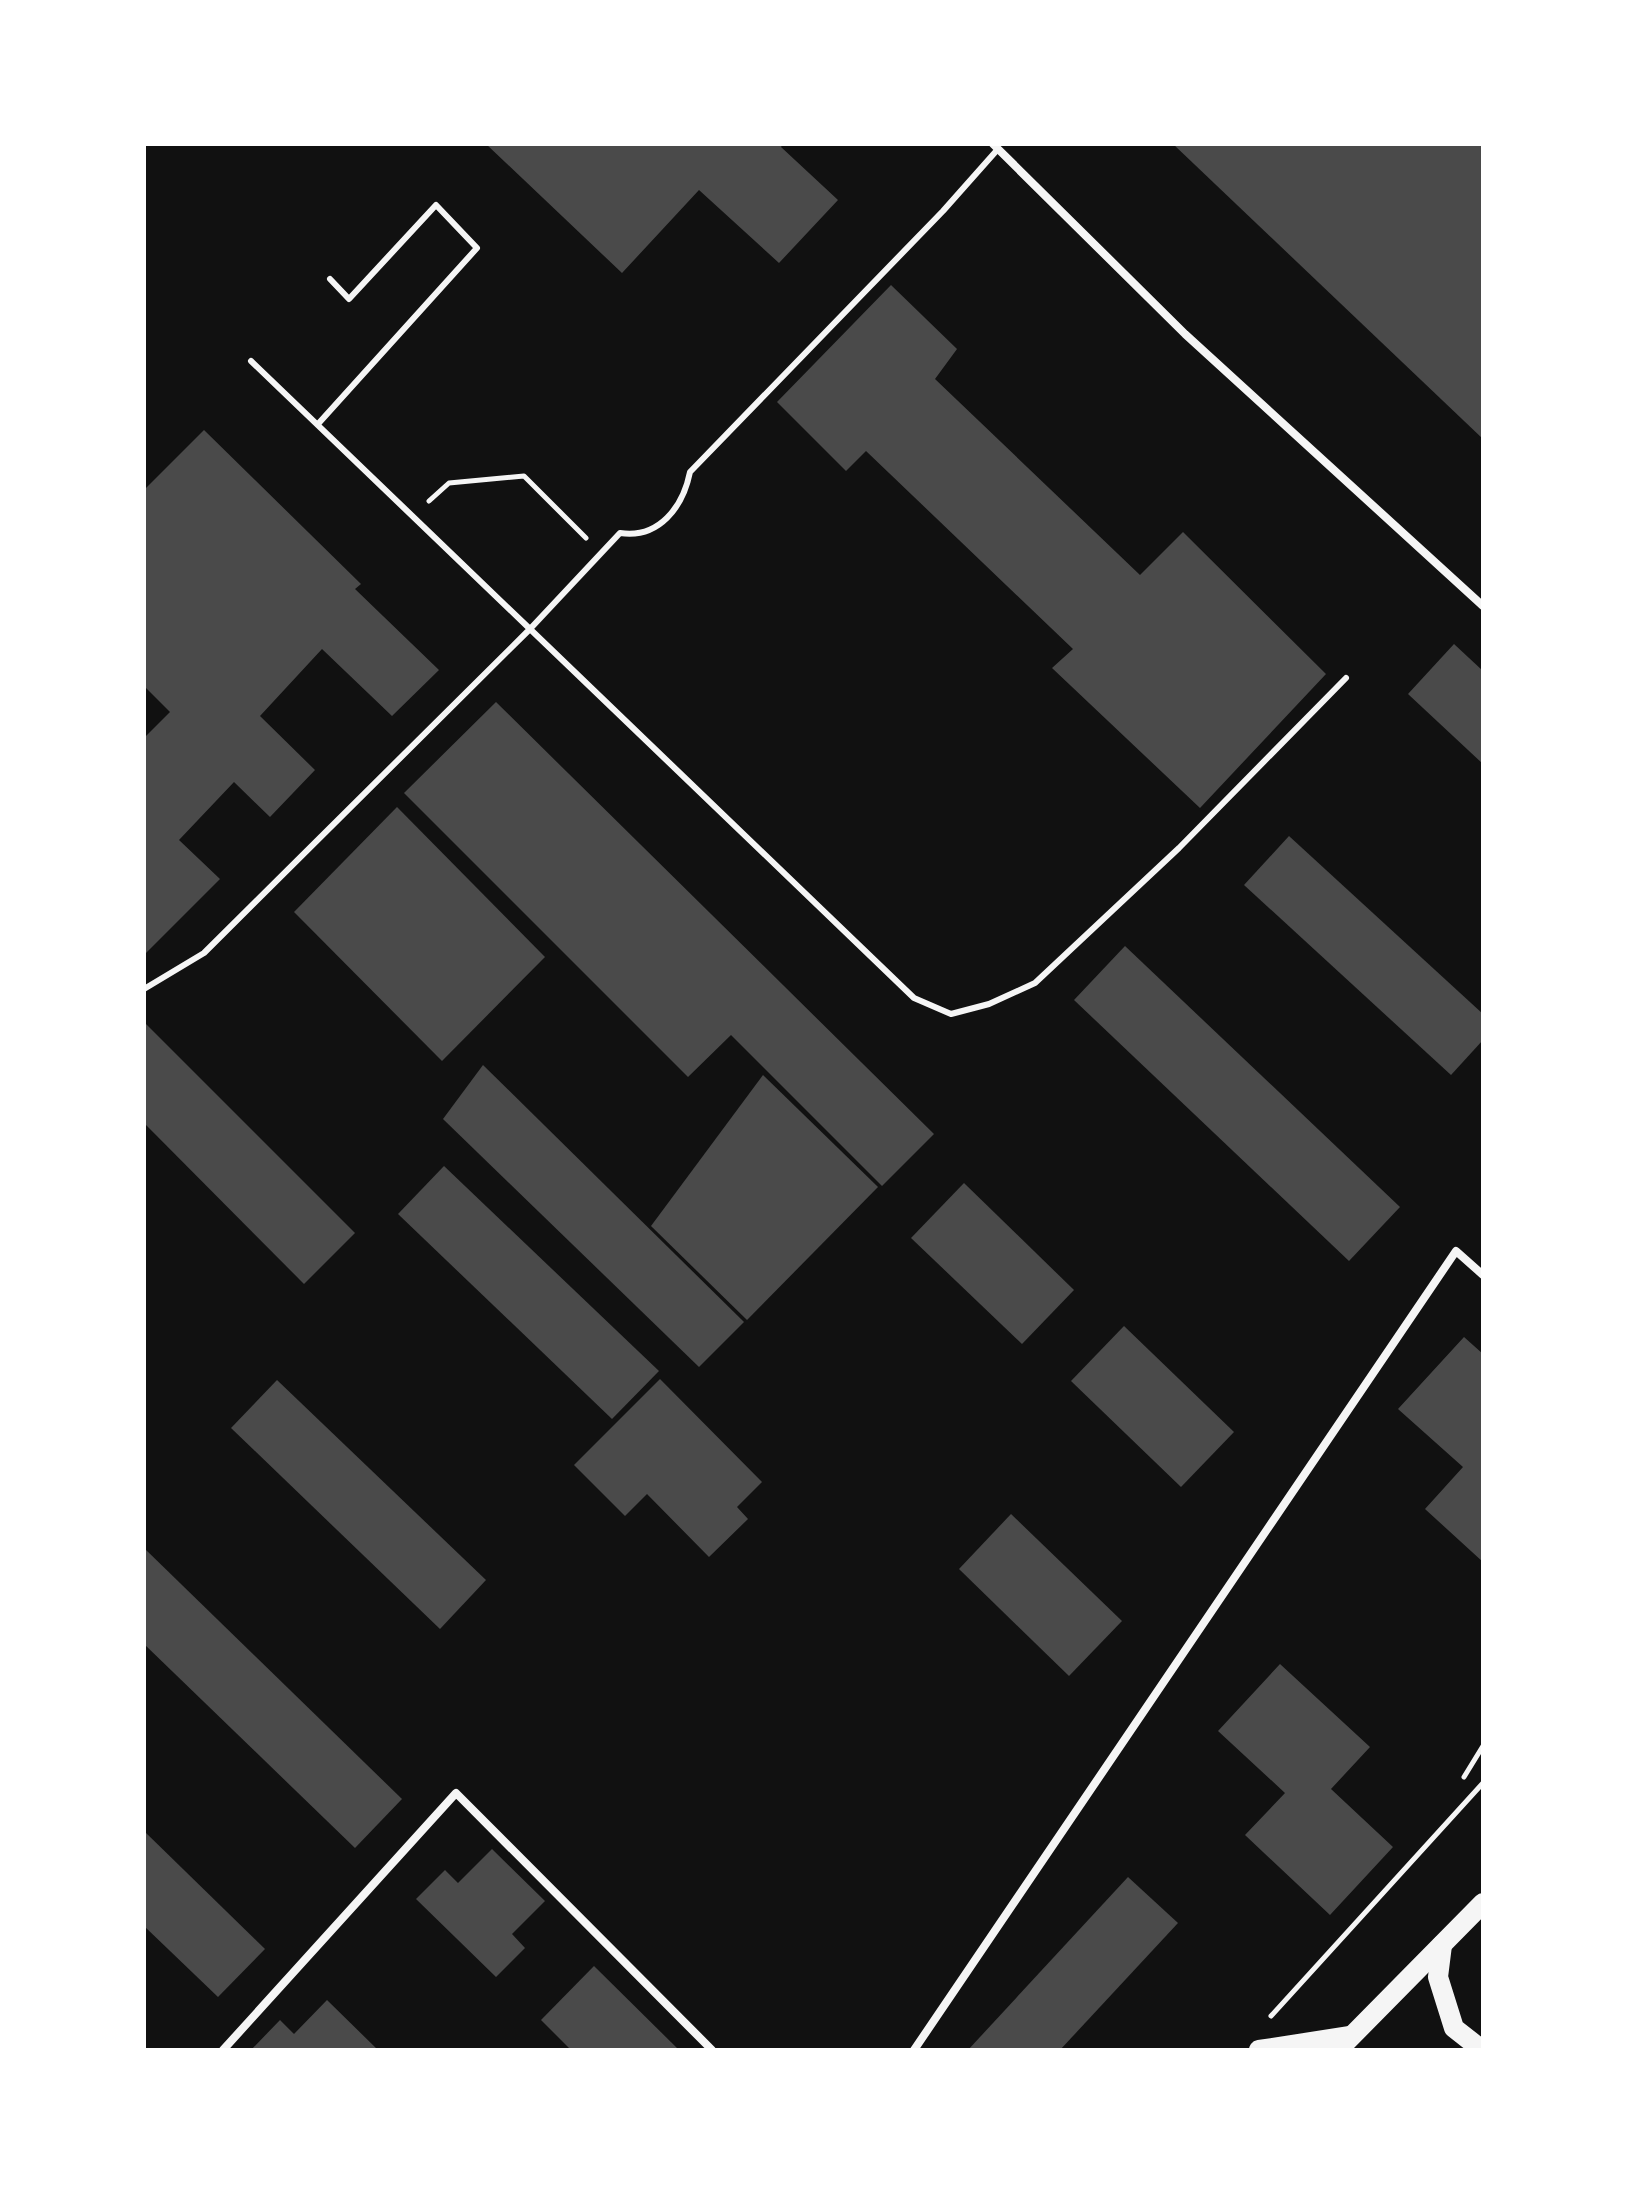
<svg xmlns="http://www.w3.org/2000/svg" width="1627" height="2194" font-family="Arial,sans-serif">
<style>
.building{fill:#4a4a4a}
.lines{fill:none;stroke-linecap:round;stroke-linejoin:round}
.path{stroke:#f5f5f5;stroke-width:5}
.service{stroke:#f5f5f5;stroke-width:6}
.minor{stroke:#f5f5f5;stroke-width:8}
.primary{stroke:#f5f5f5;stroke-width:20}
</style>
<rect width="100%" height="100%" fill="#111"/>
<g class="building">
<polygon points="486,144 783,144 781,147 838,200 779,263 699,190 622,273"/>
<polygon points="1173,144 1483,144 1483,439"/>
<polygon points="891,285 957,349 935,379 1140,575 1183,532 1326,674 1200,808 1052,668 1073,649 866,451 846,471 777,402"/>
<polygon points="204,430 361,584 355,589 439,670 392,716 322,649 260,716 315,770 270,817 234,782 179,840 220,879 144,955 144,738 170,712 144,686 144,490"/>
<polygon points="1454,644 1483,671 1483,764 1408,694"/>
<polygon points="496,702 934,1134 882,1186 731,1035 688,1077 404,793"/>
<polygon points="397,807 545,957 442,1061 294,912"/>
<polygon points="1289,836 1483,1014 1483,1040 1451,1075 1244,885"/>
<polygon points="1125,946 1400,1207 1349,1261 1074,1000"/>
<polygon points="146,1024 355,1233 304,1284 144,1123"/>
<polygon points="483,1065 744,1322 699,1367 443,1119"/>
<polygon points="763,1075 878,1187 747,1320 651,1226"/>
<polygon points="444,1166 659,1371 612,1419 398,1214"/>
<polygon points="964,1183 1074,1290 1022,1344 911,1238"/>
<polygon points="1124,1326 1234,1432 1181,1487 1071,1381"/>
<polygon points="1464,1337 1483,1354 1483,1562 1425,1509 1463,1467 1398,1409"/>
<polygon points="660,1379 762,1482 737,1507 748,1519 709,1557 647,1494 625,1516 574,1465"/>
<polygon points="277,1380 486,1580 440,1629 231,1428"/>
<polygon points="1011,1514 1122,1621 1069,1676 959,1569"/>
<polygon points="144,1548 402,1799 355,1848 144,1644"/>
<polygon points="1280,1664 1370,1747 1331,1789 1393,1847 1330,1915 1245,1835 1285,1793 1218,1731"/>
<polygon points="144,1831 265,1949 218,1997 144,1926"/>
<polygon points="492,1849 545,1901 512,1934 525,1948 496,1977 416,1899 445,1870 458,1883"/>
<polygon points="1128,1877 1178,1923 1060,2050 968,2050"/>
<polygon points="594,1966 679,2050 571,2050 541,2020"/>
<polygon points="327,2000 378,2050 251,2050 280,2020 294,2034"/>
</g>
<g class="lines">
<g class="path">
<polyline points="429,501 449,483 524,476 586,538"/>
<polyline points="1464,1777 1483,1746"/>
<polyline points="1271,2016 1483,1783"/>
</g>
<g class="service">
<path d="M998,149l-55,62 -253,261c-7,35 -31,67 -70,61l-90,96 384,369 37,16 38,-10 46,-21 144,-135 167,-170"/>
<polyline points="318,424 477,248 436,205 349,299 330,279"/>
<polyline points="144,989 204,953 530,629 251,361"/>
</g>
<g class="minor">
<polyline points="993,144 1185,334 1483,606"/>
<polyline points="223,2050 456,1793 712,2050"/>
<polyline points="914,2050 1456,1251 1483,1275"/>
</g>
<g class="primary">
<polyline points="1442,1945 1438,1977 1454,2028 1482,2050"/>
<polyline points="1259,2050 1350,2036"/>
<polyline points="1338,2050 1483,1903"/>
</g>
</g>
<rect width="1627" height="2194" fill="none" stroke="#ffffff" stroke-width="292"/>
</svg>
